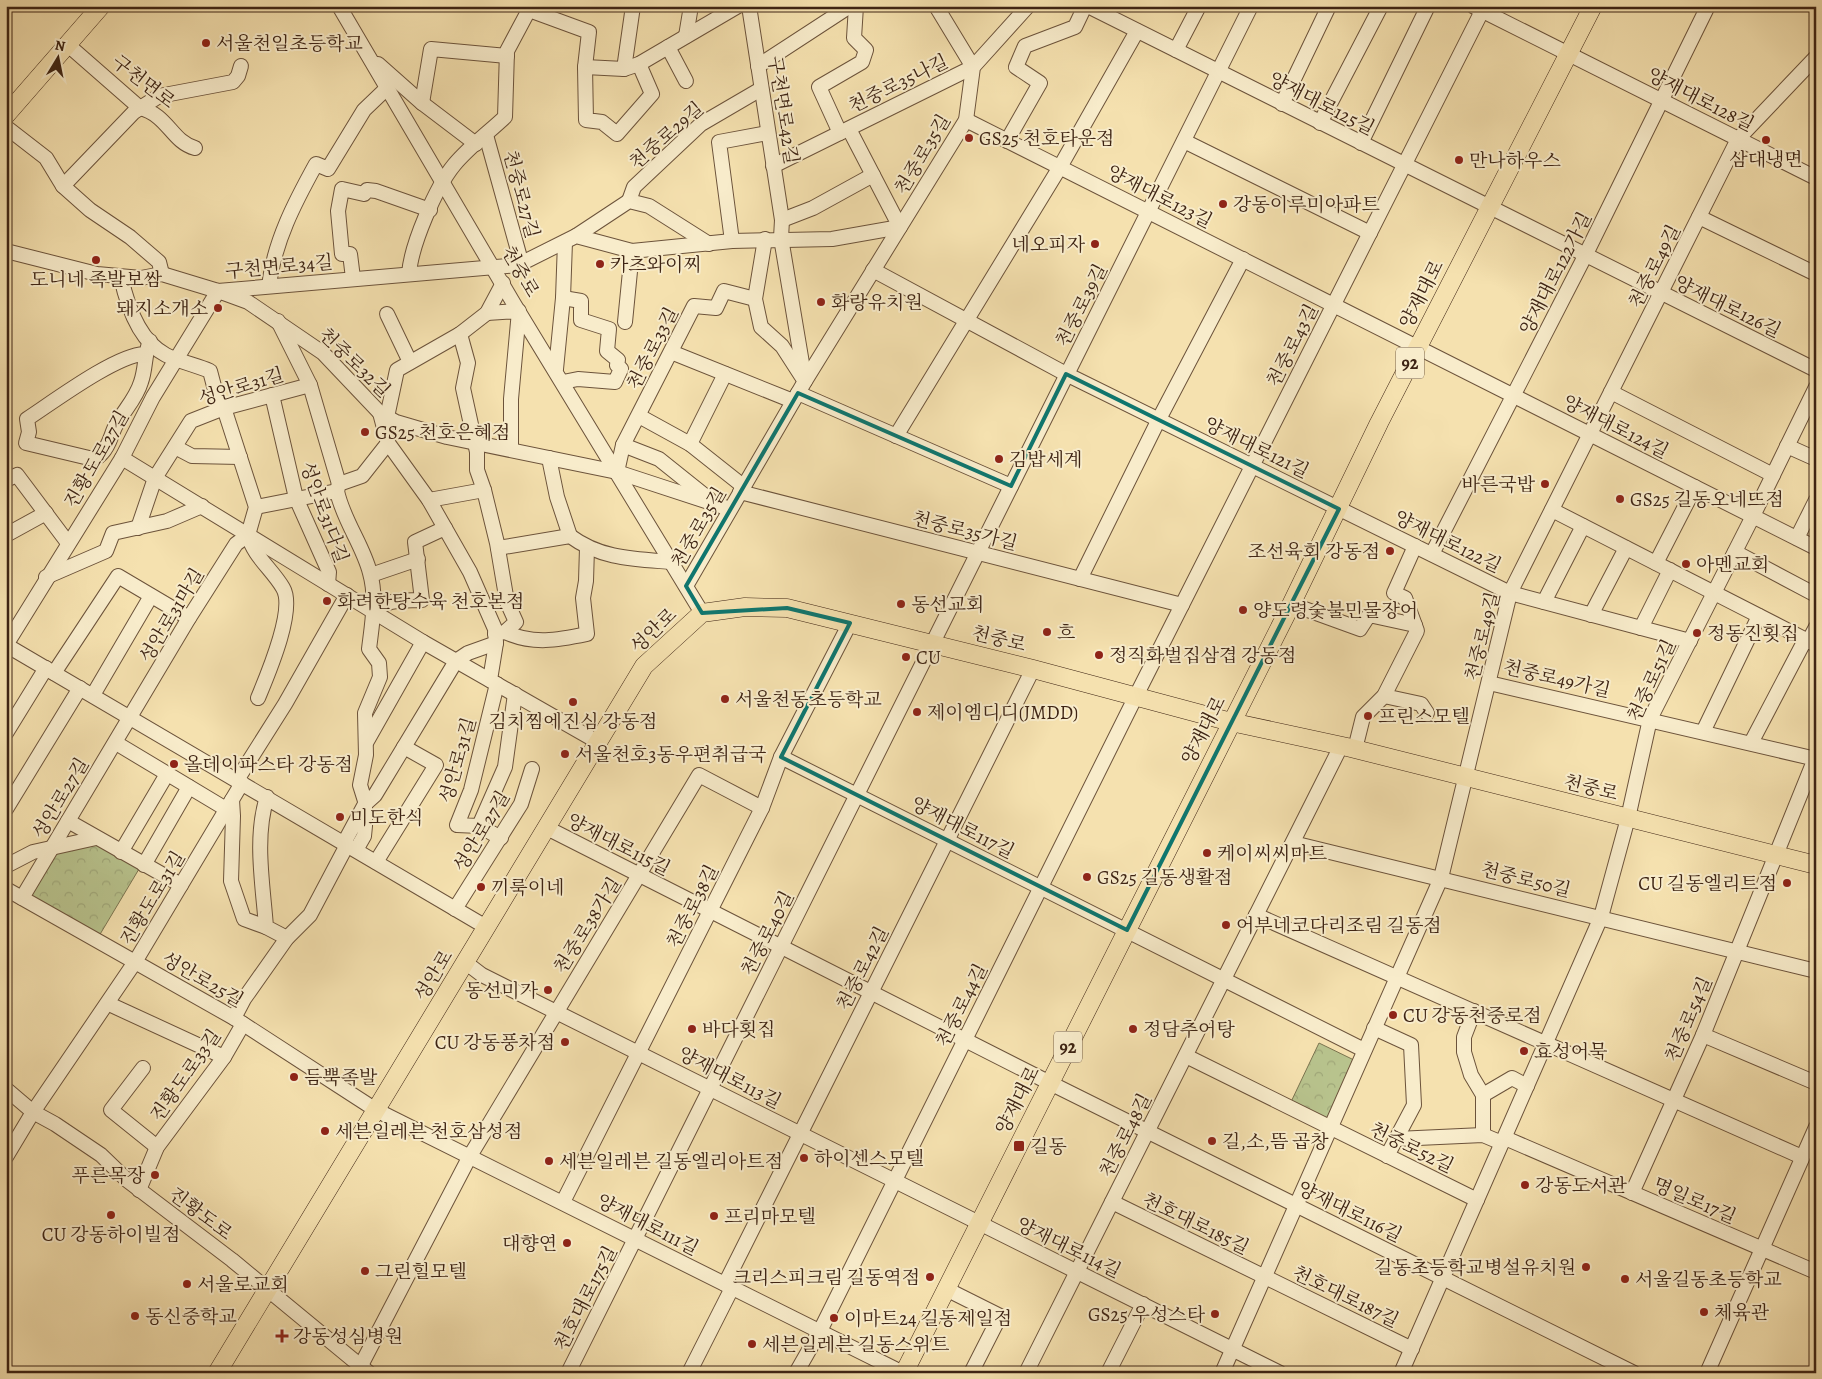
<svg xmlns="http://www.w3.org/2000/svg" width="1822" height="1379" font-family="Alegreya,'Noto Serif KR',serif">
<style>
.forest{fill:url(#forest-crowns);stroke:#7b7450}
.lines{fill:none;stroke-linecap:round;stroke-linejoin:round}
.minor-casing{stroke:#6c533b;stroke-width:16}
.major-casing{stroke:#3e2414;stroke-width:19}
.minor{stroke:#f8eccb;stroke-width:14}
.major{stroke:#f5e1af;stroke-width:18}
.marked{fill:none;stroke:#0f766e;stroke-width:4;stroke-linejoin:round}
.poi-dot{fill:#8f2418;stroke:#f8eccb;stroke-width:2}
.labels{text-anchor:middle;stroke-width:4;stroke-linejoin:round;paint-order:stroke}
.shield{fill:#f8eccb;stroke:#76604b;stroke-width:1}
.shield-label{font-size:18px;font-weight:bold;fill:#3e2414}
.poi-label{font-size:19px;fill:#3e2414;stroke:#f8eccb;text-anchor:start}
.street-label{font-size:19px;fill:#3e2414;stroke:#f8eccb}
</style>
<defs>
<pattern id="forest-crowns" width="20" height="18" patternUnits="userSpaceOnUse" patternTransform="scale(1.25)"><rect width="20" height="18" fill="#b8c38d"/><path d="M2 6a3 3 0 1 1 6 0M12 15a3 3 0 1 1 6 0" fill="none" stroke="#9fa779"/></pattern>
</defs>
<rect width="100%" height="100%" fill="#f5e1af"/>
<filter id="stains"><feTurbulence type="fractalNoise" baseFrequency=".004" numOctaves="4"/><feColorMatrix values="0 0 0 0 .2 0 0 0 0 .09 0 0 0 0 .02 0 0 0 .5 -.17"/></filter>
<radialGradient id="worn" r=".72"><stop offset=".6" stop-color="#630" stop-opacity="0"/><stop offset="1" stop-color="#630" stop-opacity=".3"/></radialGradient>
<g class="forest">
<polygon points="95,843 139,869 99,936 27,896 54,852"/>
<polygon points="1319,1043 1356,1061 1329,1122 1290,1104"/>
</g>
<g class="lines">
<g class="minor-casing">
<g id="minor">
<polyline points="339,6 514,304 702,613"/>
<polyline points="749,6 782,220 781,238 805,381"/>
<polyline points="936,6 973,67"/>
<polyline points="1088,6 1816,370"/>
<polyline points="1473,6 1816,178"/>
<polyline points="529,10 589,32 585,67 586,120 602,122 617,134 652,94 639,64"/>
<polyline points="686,36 691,6"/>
<path d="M68,45l72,63c28,7 32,34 55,40"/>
<polyline points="668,47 686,81"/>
<polyline points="1176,50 1199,6"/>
<polyline points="378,64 422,103 476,144"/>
<polyline points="758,66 850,6"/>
<polyline points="585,67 624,69 639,64 738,6"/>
<polyline points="624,69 633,6"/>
<polyline points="422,103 431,49 507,56"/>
<polyline points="1282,104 1329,6"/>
<polyline points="966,120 1816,548"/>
<polyline points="1320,123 1381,6"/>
<polyline points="6,127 46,158 63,186 90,210 130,237 159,262 162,274"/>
<polyline points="840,133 819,87 862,62 866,50 854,38 856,6"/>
<polyline points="486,135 519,254 518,265"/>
<polyline points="1007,141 1040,83 1016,67 1025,46 1075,27 1085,6"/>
<polyline points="1184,141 1370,233"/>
<polyline points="1361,143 1428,6"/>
<polyline points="773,166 973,67"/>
<polyline points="63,186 134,112 159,96 233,82 238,76 241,66"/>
<polyline points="629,201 634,187 701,124 761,89"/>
<polyline points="1699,217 1816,274"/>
<polyline points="782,220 813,208 873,175"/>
<polyline points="576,236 629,201 649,206 709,244"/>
<polyline points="765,239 755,299 761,327 782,346 802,377"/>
<polyline points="732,241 719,142 767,133"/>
<polyline points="6,251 97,274 141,278 162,274 218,291 518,265 576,236 632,251 732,241 832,239 900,227 849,129"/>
<polyline points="873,270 1066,374 1510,593 1690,641"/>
<path d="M409,274c2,-29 27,-87 45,-109 15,-18 34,-32 51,-48l2,-66 24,-45"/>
<path d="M121,277c6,28 18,64 45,78 14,7 30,10 44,16l10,38"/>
<polyline points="353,278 350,254 342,254 338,211 342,189 364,194 367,190 376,191 430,210"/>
<path d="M269,286c5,-44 26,-84 47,-122l12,5 36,-59 23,-22"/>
<polyline points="563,298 581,301 581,320 609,329 607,351 618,360 617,365 621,369 615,382 578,379 563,382"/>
<polyline points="487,313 519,311 511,399 511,449"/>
<polyline points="387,314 410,362"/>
<polyline points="278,321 310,385 339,484"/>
<polyline points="625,322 632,251"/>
<polyline points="460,334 468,363 463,388 477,452 477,470 484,490 497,543 507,602 516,622 505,632 495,634"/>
<polyline points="671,352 793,401"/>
<path d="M144,354c-28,1 -91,48 -117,65l2,13 -3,11 63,15c6,0 9,0 13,-5 8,-8 9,-19 14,-28 8,-15 20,-26 25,-43 5,-14 3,-27 9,-41"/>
<polyline points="556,369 563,298 565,242"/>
<polyline points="1611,392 1773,475"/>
<polyline points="798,393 1011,486"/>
<polyline points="272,395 296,498 329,572 328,584"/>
<polyline points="224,408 256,507 248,535"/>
<polyline points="380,413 388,443 429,500 470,572 495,629 496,643 490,680"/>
<polyline points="639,416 690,444 743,486"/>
<polyline points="387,417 397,370 460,334 487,313 503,283"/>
<polyline points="896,436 1060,167 1137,31"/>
<polyline points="690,444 725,374"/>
<polyline points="623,445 659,459 709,499"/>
<polyline points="1787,446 1816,459"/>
<polyline points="175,447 192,456 240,457"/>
<polyline points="122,458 423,642 598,742"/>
<polyline points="549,458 557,497 570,536"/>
<polyline points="617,472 623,445 694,306 716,308 724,291 755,299"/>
<polyline points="6,480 17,475 68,543"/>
<polyline points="740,492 1182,605"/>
<polyline points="429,500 484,490"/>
<polyline points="256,507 337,491"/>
<polyline points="1552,510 1816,645"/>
<polyline points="138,528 155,478 191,421 224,408 310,385"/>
<polyline points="6,535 46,513"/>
<path d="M248,535c6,22 24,34 35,53 13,22 -16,88 -25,110"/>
<polyline points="1797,538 1816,500"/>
<path d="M498,548l72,-12c31,23 64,23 102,26"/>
<polyline points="1735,552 1816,595"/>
<polyline points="1432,554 1585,256 1708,6"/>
<polyline points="1656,563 1695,487"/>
<polyline points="371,575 418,559"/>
<polyline points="46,577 106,551 113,533 167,521 202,506"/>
<polyline points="1080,579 1159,419 1243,259"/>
<polyline points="686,586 805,381 966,120 973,67 1028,6"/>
<polyline points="1544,602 1583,526"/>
<polyline points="1291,604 1360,629 1369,615 1415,625"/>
<path d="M374,612c12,-14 31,-11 48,-12l-7,-58 30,-14"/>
<polyline points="1591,615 1626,548"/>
<polyline points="1641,628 1670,570"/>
<path d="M505,632c28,13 53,8 82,2l-4,-36 3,-17 1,-33"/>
<polyline points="1808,642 1816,627"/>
<polyline points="6,645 122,458 153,397 218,291 248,302 323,353 380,413 396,422 447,437 617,472 730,509"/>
<polyline points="6,645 486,927"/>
<polyline points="54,673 118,576 189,618"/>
<polyline points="1489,683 1816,759"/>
<polyline points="497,684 471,790 457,825 479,826 501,838"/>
<polyline points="93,695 151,596"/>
<polyline points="1384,696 1421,704 1427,713"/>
<polyline points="1703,732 1759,616"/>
<polyline points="6,733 46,668"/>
<polyline points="367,741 423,642"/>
<polyline points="116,743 226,809"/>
<polyline points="1751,743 1805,640"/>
<polyline points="1355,749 1363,717 1384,696 1417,631 1405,598 1394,593 1415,546"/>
<polyline points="781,757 1364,1050"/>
<polyline points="237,780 285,704 347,595"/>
<path d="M267,797c-13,41 -4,88 -1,130l21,11"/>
<polyline points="232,800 233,816 231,881 244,919 266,927"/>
<polyline points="6,809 80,688"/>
<polyline points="68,821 181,885"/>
<polyline points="479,826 505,767 515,694"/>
<polyline points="547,828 1050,1083 1634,1373"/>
<polyline points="344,843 365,804 375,795 456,661 468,653 496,643"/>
<polyline points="1293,843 1816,971"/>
<path d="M356,850l8,-14 1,-10v-25l-5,-16 6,-30 -1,-42 15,-36 -1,-14 -10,-14c3,-25 8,-51 1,-76 -7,-28 -27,-53 -33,-82l2,-7 23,-8 26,-33"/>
<polyline points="121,852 167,774"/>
<polyline points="376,862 436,765 404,747"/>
<polyline points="144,865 189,787"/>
<polyline points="6,866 33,852 96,838"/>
<polyline points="6,889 234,1018 376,1110 903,1373"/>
<polyline points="22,898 189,618 236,544 248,535"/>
<polyline points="455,909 521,804 532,769"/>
<polyline points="1256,915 1802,1157"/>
<polyline points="465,962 482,975 1280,1373"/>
<polyline points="109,1004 224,1057"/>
<polyline points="1474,1011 1464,1037 1464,1052 1471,1075 1483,1095 1483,1135"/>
<polyline points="234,1018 244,999 287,938 310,915 347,845"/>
<polyline points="1374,1028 1411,1045 1414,1105 1387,1156"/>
<polyline points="1703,1035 1816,1083"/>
<polyline points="1186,1056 1477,1200"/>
<polyline points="143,1068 111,1110 157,1147"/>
<polyline points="6,1089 33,1112 55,1124 101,1155 128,1181 232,1260 369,1373"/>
<polyline points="1483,1095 1512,1078 1527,1086"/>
<polyline points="1505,1138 1816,1272"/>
<polyline points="1396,1139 1483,1135 1502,1143"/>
<polyline points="6,1157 33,1112 135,962 242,783"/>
<polyline points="139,1190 157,1147 224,1057 243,1024"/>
<polyline points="1632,1193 1703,1035 1816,756"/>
<polyline points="563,1202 762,808 781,757 850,623"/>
<polyline points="1112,1202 1412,1349"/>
<polyline points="725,1284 1033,669"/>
<polyline points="946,1289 1000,1316 971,1373"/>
<polyline points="357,1373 470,1156 699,775 762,808"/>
<polyline points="568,1373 1251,6"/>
<polyline points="689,1373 732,1288"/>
<polyline points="796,1373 820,1331 1136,696 1482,11"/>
<polyline points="1026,1373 1341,746"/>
<polyline points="1108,1373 1143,1304"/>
<polyline points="1222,1373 1441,878 1510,593 1738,139 1816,57"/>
<polyline points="1401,1373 1601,917 1628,818 1650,719 1753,516 1816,387"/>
<polyline points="1707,1373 1816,1127"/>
</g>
</g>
<g class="major-casing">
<g id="major">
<polyline points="6,115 101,6"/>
<polyline points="217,1373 644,666 702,613 745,607 787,608 1033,669 1231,722 1347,747 1816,865"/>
<polyline points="904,1373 1288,611 1379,423 1593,6"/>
</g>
</g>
<use href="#minor" class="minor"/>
<use href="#major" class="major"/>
</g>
<path class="marked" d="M1066,374l273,135 -212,421 -346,-173 69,-134 -63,-15 -85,5 -16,-27 112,-193 213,93z"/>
<g class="poi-dot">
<circle cx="206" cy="43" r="5"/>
<circle cx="969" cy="138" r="5"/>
<circle cx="1766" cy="140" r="5"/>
<circle cx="1459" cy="160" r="5"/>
<circle cx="1223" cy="204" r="5"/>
<circle cx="1095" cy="244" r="5"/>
<circle cx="96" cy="260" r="5"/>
<circle cx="600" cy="264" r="5"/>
<circle cx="821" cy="302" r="5"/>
<circle cx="218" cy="308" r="5"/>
<circle cx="365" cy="432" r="5"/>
<circle cx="999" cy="459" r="5"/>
<circle cx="1545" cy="484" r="5"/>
<circle cx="1620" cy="499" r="5"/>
<circle cx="1390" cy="551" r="5"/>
<circle cx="1686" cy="564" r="5"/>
<circle cx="327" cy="601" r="5"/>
<circle cx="901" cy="604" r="5"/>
<circle cx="1243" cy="610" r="5"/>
<circle cx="1047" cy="632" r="5"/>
<circle cx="1697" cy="633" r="5"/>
<circle cx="1099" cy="655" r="5"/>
<circle cx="906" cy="657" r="5"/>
<circle cx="725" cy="699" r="5"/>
<circle cx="573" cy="702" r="5"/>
<circle cx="917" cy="712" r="5"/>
<circle cx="1368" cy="716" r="5"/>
<circle cx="565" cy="754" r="5"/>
<circle cx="174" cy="764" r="5"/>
<circle cx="340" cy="817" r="5"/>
<circle cx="1207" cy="853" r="5"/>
<circle cx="1087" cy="877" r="5"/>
<circle cx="1787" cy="883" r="5"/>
<circle cx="481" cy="887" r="5"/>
<circle cx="1226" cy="925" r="5"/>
<circle cx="548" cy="990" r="5"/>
<circle cx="1393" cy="1015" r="5"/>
<circle cx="692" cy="1029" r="5"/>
<circle cx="1133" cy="1029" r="5"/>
<circle cx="565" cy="1042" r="5"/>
<circle cx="1524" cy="1051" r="5"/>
<circle cx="294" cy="1077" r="5"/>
<circle cx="325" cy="1131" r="5"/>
<circle cx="1212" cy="1141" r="5"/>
<rect x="1013" y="1140" width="12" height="12" rx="2.5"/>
<circle cx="804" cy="1158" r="5"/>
<circle cx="549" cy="1161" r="5"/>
<circle cx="155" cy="1175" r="5"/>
<circle cx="1525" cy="1185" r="5"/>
<circle cx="111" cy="1215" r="5"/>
<circle cx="714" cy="1216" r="5"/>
<circle cx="567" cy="1243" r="5"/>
<circle cx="1586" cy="1267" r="5"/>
<circle cx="365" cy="1271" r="5"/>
<circle cx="930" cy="1277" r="5"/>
<circle cx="1625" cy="1279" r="5"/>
<circle cx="187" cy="1284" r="5"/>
<circle cx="1704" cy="1312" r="5"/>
<circle cx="1215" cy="1314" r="5"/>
<circle cx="135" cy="1316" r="5"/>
<circle cx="834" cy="1318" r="5"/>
<path d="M279.5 1328.5h5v5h5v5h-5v5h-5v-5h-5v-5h5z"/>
<circle cx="752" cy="1344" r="5"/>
</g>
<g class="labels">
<g class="shield">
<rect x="1396" y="347.5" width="28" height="31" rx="4"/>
<rect x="1054" y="1031.5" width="28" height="31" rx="4"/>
</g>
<g class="shield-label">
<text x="1410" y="369">92</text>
<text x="1068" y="1053">92</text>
</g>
<g class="poi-label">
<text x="216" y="50">서울천일초등학교</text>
<text x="979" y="145">GS25 천호타운점</text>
<text x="1766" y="166" text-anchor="middle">삼대냉면</text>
<text x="1469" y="167">만나하우스</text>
<text x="1233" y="211">강동이루미아파트</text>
<text x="1085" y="251" text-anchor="end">네오피자</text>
<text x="610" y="271">카츠와이찌</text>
<text x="96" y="286" text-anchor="middle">도니네 족발보쌈</text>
<text x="831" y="309">화랑유치원</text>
<text x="208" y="315" text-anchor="end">돼지소개소</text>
<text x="375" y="439">GS25 천호은혜점</text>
<text x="1009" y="466">김밥세계</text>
<text x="1535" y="491" text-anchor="end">바른국밥</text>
<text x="1630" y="506">GS25 길동오네뜨점</text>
<text x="1380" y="558" text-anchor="end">조선육회 강동점</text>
<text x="1696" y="571">아멘교회</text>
<text x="337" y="608">화려한탕수육 천호본점</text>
<text x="911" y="611">동선교회</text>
<text x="1253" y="617">양도령숯불민물장어</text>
<text x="1057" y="639">흐</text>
<text x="1707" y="640">정동진횟집</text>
<text x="1109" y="662">정직화벌집삼겹 강동점</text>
<text x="916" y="664">CU</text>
<text x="735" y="706">서울천동초등학교</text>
<text x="927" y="719">제이엠디디(JMDD)</text>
<text x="1378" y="723">프린스모텔</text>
<text x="573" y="728" text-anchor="middle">김치찜에진심 강동점</text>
<text x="575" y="761">서울천호3동우편취급국</text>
<text x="184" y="771">올데이파스타 강동점</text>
<text x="350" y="824">미도한식</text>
<text x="1217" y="860">케이씨씨마트</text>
<text x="1097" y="884">GS25 길동생활점</text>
<text x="1777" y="890" text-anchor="end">CU 길동엘리트점</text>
<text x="491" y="894">끼룩이네</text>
<text x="1236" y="932">어부네코다리조림 길동점</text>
<text x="538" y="997" text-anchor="end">동선미가</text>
<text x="1403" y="1022">CU 강동천중로점</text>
<text x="702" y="1036">바다횟집</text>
<text x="1143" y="1036">정담추어탕</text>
<text x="555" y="1049" text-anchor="end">CU 강동풍차점</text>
<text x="1534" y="1058">효성어묵</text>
<text x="304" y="1084">듬뿍족발</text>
<text x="335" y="1138">세븐일레븐 천호삼성점</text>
<text x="1222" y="1148">길,소,뜸 곱창</text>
<text x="1030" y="1153">길동</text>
<text x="814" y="1165">하이센스모텔</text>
<text x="559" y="1168">세븐일레븐 길동엘리아트점</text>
<text x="145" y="1182" text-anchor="end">푸른목장</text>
<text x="1535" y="1192">강동도서관</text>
<text x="724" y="1223">프리마모텔</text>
<text x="111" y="1241" text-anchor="middle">CU 강동하이빌점</text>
<text x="557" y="1250" text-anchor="end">대향연</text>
<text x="1576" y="1274" text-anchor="end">길동초등학교병설유치원</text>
<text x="375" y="1278">그린힐모텔</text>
<text x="920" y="1284" text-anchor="end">크리스피크림 길동역점</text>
<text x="1635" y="1286">서울길동초등학교</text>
<text x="197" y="1291">서울로교회</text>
<text x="1714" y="1319">체육관</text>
<text x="1205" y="1321" text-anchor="end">GS25 우성스타</text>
<text x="145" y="1323">동신중학교</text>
<text x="844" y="1325">이마트24 길동제일점</text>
<text x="293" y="1343">강동성심병원</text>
<text x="762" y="1351">세븐일레븐 길동스위트</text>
</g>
<g class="street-label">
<text transform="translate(144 81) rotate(38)" y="7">구천면로</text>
<text transform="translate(898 83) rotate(-26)" y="7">천중로35나길</text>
<text transform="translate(1701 99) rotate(27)" y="7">양재대로128길</text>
<text transform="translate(1322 103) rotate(27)" y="7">양재대로125길</text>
<text transform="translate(784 110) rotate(81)" y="7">구천면로42길</text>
<text transform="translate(666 135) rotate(-41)" y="7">천중로29길</text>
<text transform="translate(922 154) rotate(-59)" y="7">천중로35길</text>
<text transform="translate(522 194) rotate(75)" y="7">천중로27길</text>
<text transform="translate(1160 196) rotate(27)" y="7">양재대로123길</text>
<text transform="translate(279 266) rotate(-5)" y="7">구천면로34길</text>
<text transform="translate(1654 266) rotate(-63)" y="7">천중로49길</text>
<text transform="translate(521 271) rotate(60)" y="7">천중로</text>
<text transform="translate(1555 273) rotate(-63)" y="7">양재대로122가길</text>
<text transform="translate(1421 294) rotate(-63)" y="7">양재대로</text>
<text transform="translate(1081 305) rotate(-63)" y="7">천중로39길</text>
<text transform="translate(1728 306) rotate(26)" y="7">양재대로126길</text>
<text transform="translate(1292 345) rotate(-63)" y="7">천중로43길</text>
<text transform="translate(652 348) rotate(-63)" y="7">천중로33길</text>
<text transform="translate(355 362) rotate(44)" y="7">천중로32길</text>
<text transform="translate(241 386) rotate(-17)" y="7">성안로31길</text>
<text transform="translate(1616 426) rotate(27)" y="7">양재대로124길</text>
<text transform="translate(1257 447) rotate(26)" y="7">양재대로121길</text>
<text transform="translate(96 459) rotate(-60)" y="7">진황도로27길</text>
<text transform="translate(325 512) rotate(70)" y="7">성안로31다길</text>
<text transform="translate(698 527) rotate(-60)" y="7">천중로35길</text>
<text transform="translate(965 530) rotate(14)" y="7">천중로35가길</text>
<text transform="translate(1448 541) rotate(26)" y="7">양재대로122길</text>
<text transform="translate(171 615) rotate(-59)" y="7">성안로31마길</text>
<text transform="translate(653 630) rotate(-44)" y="7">성안로</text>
<text transform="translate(1482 636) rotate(-76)" y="7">천중로49길</text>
<text transform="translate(999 638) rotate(14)" y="7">천중로</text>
<text transform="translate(1557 678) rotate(13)" y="7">천중로49가길</text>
<text transform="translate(1651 680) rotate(-65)" y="7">천중로51길</text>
<text transform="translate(1203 730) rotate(-63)" y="7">양재대로</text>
<text transform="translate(457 760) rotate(-74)" y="7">성안로31길</text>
<text transform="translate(1591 787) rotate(14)" y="7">천중로</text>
<text transform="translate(60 798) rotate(-59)" y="7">성안로27길</text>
<text transform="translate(963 827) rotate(27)" y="7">양재대로117길</text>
<text transform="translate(481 831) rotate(-59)" y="7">성안로27길</text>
<text transform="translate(619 844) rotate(27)" y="7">양재대로115길</text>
<text transform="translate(1526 879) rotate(14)" y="7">천중로50길</text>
<text transform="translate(152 898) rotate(-59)" y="7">진황도로31길</text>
<text transform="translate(692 906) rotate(-63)" y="7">천중로38길</text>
<text transform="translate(587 925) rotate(-58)" y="7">천중로38가길</text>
<text transform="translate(767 933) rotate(-63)" y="7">천중로40길</text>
<text transform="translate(862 968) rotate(-63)" y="7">천중로42길</text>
<text transform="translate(433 975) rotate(-59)" y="7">성안로</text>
<text transform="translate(203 979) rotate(30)" y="7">성안로25길</text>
<text transform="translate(961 1005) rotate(-63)" y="7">천중로44길</text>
<text transform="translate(1688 1019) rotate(-67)" y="7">천중로54길</text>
<text transform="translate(185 1075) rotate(-55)" y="7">진황도로33길</text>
<text transform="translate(730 1077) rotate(27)" y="7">양재대로113길</text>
<text transform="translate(1017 1100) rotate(-63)" y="7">양재대로</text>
<text transform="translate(1125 1135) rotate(-63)" y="7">천중로48길</text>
<text transform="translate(1412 1147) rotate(26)" y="7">천중로52길</text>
<text transform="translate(1695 1200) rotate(23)" y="7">명일로17길</text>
<text transform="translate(1350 1211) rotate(26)" y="7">양재대로116길</text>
<text transform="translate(201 1213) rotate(37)" y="7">진황도로</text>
<text transform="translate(1196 1223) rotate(26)" y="7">천호대로185길</text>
<text transform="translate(648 1224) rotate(27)" y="7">양재대로111길</text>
<text transform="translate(1069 1247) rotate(26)" y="7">양재대로114길</text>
<text transform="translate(1346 1296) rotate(26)" y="7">천호대로187길</text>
<text transform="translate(585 1298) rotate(-63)" y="7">천호대로175길</text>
</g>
</g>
<rect width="1822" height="1379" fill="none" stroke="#f5e1af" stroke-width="25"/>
<rect x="8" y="8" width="1807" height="1364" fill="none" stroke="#3e2414" stroke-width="2.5"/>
<rect x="12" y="12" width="1797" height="1354" fill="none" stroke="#3e2414"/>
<g transform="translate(58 58) rotate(10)" stroke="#f8eccb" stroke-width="4" paint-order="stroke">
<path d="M0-4L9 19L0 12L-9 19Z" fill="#3e2414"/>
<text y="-8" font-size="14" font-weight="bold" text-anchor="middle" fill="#3e2414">N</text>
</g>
<rect width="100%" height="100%" filter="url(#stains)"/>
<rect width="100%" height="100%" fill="url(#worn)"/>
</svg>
